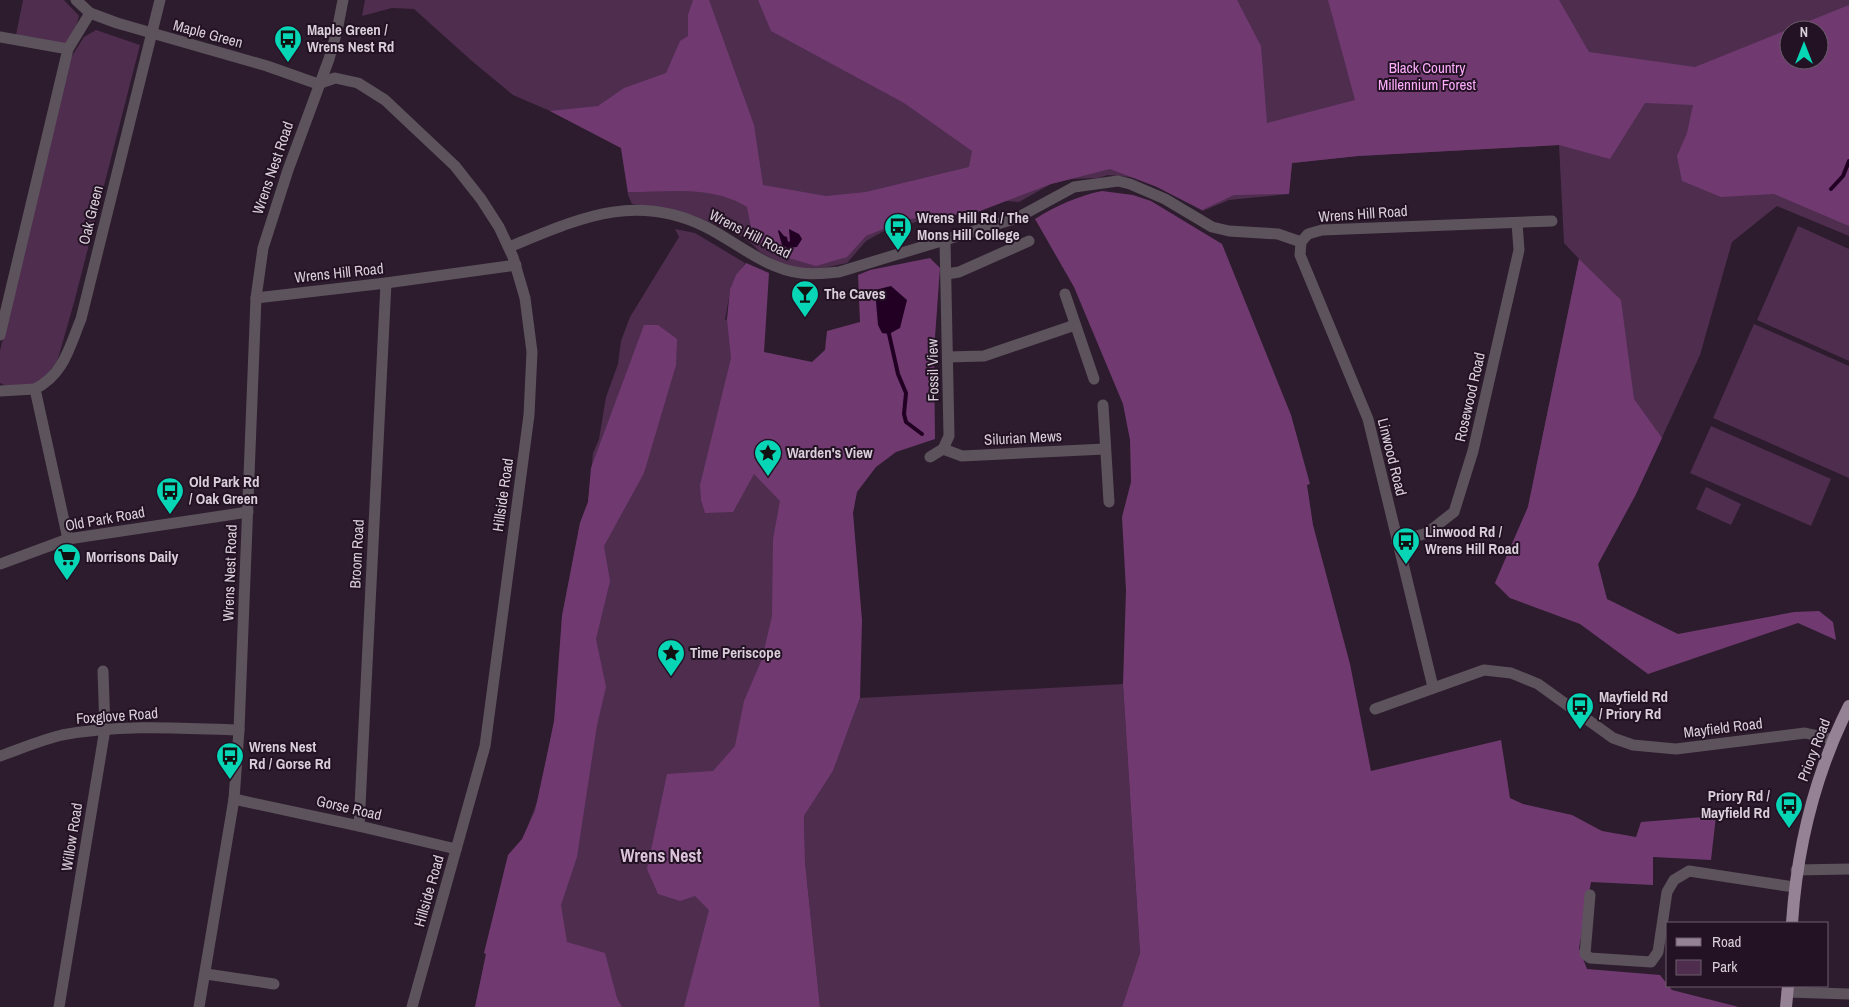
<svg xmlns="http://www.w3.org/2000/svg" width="1849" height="1007" font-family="'Archivo Narrow',sans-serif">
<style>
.green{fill:#4e2d4e;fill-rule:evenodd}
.forest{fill:#703a71;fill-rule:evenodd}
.water{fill:#220024}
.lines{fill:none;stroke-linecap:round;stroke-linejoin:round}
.stream{stroke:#220024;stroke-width:4}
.minor{stroke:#5c535c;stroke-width:11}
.primary{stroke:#958395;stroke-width:12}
.labels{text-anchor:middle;stroke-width:4;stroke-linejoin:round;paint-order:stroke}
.poi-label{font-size:15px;font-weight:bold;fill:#d9ced9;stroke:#231223;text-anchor:start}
.street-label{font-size:15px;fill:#d9ced9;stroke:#231223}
.park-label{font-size:15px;fill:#feadfd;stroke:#231223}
.quarter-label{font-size:18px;font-weight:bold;fill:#dbc3da;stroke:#231223}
</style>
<rect width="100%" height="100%" fill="#2d1c2d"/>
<g class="green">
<polygon points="23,0 64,0 79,16 75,31 63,46 16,35"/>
<path d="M365,0h1484v236l-72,-30 -45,36 -32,113 -65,141 -37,68 -88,34 -15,-15 33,-76 51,-248 -15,-16 -5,-98 -201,11 -66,7 -3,31 -60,6 -26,11 -63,-33 -32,-3 -10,3 -27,1 -20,5 -32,18 -24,-2 -111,31 -18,10 -19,22 -33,7 -30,-5 -24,-13 -8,-8 -18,-12 -37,-15 -31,-9 -34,-4 -4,-9 -7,-47 -71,-37 -37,-16 -40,-33 -59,-53 -22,-1 -30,8zM1789,30h30v30h-30z"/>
<polygon points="96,30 140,45 75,299 57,362 38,384 11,388 0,383 0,351 70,59 84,37"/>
<polygon points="1798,226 1849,249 1849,361 1757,320"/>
<polygon points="675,229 695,233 745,263 731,286 725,320 734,317 770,395 815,758 763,1007 475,1007 486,954 484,953 492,930 505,868 522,841 540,794 558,699 562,616 580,523 588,502 593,453 599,439 606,397 618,364 621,341 630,317 679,237"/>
<polygon points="1754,324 1849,366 1849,478 1713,418"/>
<polygon points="1711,426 1831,479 1811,526 1690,473"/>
<polygon points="1706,487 1741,504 1731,525 1696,509"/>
<polygon points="1123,684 1140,953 1122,1007 820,1007 805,862 804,816 833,771 860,698"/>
</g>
<g class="forest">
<path d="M693,0h16l45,125 9,60 63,11 40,-4 103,-25 3,-16 -68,-48 -133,-72 -13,-31h479l24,46 6,77 88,-23 -27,-100h231l30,52 106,15 154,-62v221l-75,-32 -53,3 -39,-16 -5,-25 10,-23 6,-28 -48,-2 -35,56 -51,-14 -201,11 -66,7 -3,31 -55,1 -32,15 -45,-23 -47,-18 -59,15 -76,29 -67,6 -42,17 -19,21 -31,9 -38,-11 -25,-18 -6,-30c-34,-22 -80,-15 -119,-15l-7,-44 -71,-37 48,-5 26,-18 42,-15 14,-32 8,-5v-21zM1789,30h30v30h-30z"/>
<path d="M1102,191l31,4 18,6 71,43 69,171 19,69 -3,1 6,40 37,139 21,107 130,-31 9,58 13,6 49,11 30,16 34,6 5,-15 75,-6 -5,44 -58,-3v28l-62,-3 -12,66 8,21 73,6 12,15 67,17h-617l18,-54 -17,-269 3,-94 -4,-73 9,-35 -1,-42 -7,-36 -49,-117 -39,-68c21,-13 42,-23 67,-28z"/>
<polygon points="930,258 940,268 934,351 935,439 896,452 876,467 857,492 853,513 862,620 860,698 833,771 804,816 805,862 820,1007 684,1007 709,910 695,896 680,901 658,894 647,869 667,774 713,771 735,746 744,701 762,659 772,616 773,539 780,501 754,474 733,512 705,513 701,500 700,485 731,358 727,319 730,289 736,275 746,263 769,273 764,352 812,362 825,350 827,331 860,322 858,275 870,270"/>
<polygon points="1579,259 1621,300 1634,399 1662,438 1635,496 1598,564 1607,599 1678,634 1794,612 1819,611 1833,622 1836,640 1798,623 1648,674 1580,624 1510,598 1495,583 1528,507"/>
<polygon points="644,325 658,325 677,339 676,365 644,473 604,546 610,581 596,639 606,687 597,725 577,857 561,905 567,942 605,953 617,998 622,1007 475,1007 486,954 484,953 508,855 522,839 535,811 554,722 562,616 580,523 588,502 591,468"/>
</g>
<g class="water">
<polygon points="789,229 799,234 802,239 797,247 787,248 782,245 778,231 779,230 784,236 787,237 788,242 790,241"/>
<polygon points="891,286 907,300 900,328 889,334 882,333 878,325 875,290"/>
</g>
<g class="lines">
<g class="stream">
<polyline points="1831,189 1843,176 1849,161"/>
<polyline points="889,334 898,374 906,393 904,414 906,422 922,434"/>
</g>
<g class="minor">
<polyline points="76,0 90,13 117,23 267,66 318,84"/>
<polyline points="0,37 68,49 90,13"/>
<polyline points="318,84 335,78 358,83 385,100 455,166 481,199 499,227 513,257 525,298 532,352 529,415 485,746 412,1007"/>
<polyline points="1301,242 1300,255 1368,419 1433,687"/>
<path d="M509,247c67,-27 124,-56 197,-20 30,15 60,42 95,46 13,2 25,0 38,-1l178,-54 57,-31 44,-6 12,3 35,15 47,28 17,4 49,3 23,8 7,-8 14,-4 230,-9"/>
<polyline points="947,274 959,272 1029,241"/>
<polyline points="1065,294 1094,379"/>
<polyline points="256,298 386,283 516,265"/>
<polyline points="0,335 68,49"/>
<polyline points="948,357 984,356 1075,325"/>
<polyline points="0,391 35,389"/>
<polyline points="1103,405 1109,502"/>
<polyline points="943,449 962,456 1105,449"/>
<polyline points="930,457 943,449 949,436 945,240"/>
<path d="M68,539l-33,-150c29,-15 34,-41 46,-70l79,-319"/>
<polyline points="1397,542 1427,533 1454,512 1473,451 1519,250 1517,223"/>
<polyline points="0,564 68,539 248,512"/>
<polyline points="1375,709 1484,670 1511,673 1538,684 1613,738 1633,745 1676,749 1805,733 1832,739"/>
<path d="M0,756c20,-7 41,-16 62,-21 59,-11 118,-7 177,-5"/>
<polyline points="234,799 359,826 456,849"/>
<polyline points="359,826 386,283"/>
<polyline points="1796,870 1849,869"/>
<polyline points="1590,895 1585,954 1590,958 1651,962 1658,952 1667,892 1674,880 1689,871 1794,887"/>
<polyline points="206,974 274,984"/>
<polyline points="1787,992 1849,994"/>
<polyline points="59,1007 105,729 103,671"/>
<polyline points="199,1007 234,799 239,730 256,298 263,248 288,170 329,59 337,31 343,0"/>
</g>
<g class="primary">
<path d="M1792,923c5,-75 23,-149 57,-217"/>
<polyline points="1786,1007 1788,986"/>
</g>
</g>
<defs>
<g id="bus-pin" transform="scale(1.4375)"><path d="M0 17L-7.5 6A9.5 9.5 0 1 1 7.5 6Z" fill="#06d5b6" stroke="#231223"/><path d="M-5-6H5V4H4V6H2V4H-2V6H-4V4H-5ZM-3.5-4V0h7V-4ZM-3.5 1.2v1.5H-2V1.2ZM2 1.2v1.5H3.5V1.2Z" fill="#111"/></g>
<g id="bar-pin" transform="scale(1.4375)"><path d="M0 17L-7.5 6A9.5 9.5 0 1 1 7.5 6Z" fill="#06d5b6" stroke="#231223"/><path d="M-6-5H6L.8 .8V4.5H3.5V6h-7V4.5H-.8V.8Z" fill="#111"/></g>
<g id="sight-pin" transform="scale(1.4375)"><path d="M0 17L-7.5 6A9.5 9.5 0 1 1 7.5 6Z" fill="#06d5b6" stroke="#231223"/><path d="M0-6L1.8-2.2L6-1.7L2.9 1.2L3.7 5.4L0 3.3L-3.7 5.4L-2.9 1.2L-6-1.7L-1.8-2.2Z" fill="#111"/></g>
<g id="supermarket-pin" transform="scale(1.4375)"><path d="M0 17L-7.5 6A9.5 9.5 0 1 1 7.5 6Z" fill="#06d5b6" stroke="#231223"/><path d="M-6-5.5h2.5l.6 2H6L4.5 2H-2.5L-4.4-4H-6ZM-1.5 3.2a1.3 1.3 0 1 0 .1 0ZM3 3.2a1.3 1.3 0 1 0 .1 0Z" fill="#111"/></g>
</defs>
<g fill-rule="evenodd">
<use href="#bus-pin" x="288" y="39"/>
<use href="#bus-pin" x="898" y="227"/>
<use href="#bar-pin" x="805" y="294"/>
<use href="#sight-pin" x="768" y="453"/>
<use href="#bus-pin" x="170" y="491"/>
<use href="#bus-pin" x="1406" y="541"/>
<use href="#supermarket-pin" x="67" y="557"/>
<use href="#sight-pin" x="671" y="653"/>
<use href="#bus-pin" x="1580" y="706"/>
<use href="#bus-pin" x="230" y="756"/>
<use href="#bus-pin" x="1789" y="805"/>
</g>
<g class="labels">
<g class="poi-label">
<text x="307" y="35">Maple Green /<tspan x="307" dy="17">Wrens Nest Rd</tspan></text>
<text x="917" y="223">Wrens Hill Rd / The<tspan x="917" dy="17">Mons Hill College</tspan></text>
<text x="824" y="299">The Caves</text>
<text x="787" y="458">Warden's View</text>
<text x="189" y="487">Old Park Rd<tspan x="189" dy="17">/ Oak Green</tspan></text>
<text x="1425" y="537">Linwood Rd /<tspan x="1425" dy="17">Wrens Hill Road</tspan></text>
<text x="86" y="562">Morrisons Daily</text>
<text x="690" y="658">Time Periscope</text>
<text x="1599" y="702">Mayfield Rd<tspan x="1599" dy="17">/ Priory Rd</tspan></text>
<text x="249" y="752">Wrens Nest<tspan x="249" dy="17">Rd / Gorse Rd</tspan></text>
<text x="1770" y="801" text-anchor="end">Priory Rd /<tspan x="1770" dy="17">Mayfield Rd</tspan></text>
</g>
<g class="street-label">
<text transform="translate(208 34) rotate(15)" y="5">Maple Green</text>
<text transform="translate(273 168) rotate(-71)" y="5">Wrens Nest Road</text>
<text transform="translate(1363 214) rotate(-4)" y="5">Wrens Hill Road</text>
<text transform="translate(91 215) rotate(-76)" y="5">Oak Green</text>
<text transform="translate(750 234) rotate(27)" y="5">Wrens Hill Road</text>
<text transform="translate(339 273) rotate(-6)" y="5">Wrens Hill Road</text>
<text transform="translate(933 370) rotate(-91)" y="5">Fossil View</text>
<text transform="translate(1470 397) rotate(-77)" y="5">Rosewood Road</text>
<text transform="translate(1023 438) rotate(-3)" y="5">Silurian Mews</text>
<text transform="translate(1392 457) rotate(76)" y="5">Linwood Road</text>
<text transform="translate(503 495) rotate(-82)" y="5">Hillside Road</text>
<text transform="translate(105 519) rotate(-10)" y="5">Old Park Road</text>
<text transform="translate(357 554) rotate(-87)" y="5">Broom Road</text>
<text transform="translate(230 573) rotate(-88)" y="5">Wrens Nest Road</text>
<text transform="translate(117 716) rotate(-4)" y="5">Foxglove Road</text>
<text transform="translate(1723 728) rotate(-7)" y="5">Mayfield Road</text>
<text transform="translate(1814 750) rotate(-69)" y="5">Priory Road</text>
<text transform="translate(349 808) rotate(13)" y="5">Gorse Road</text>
<text transform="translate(72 837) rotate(-81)" y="5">Willow Road</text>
<text transform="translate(429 891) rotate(-74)" y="5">Hillside Road</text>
</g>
<g class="park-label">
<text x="1427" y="73">Black Country<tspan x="1427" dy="17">Millennium Forest</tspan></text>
</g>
<g class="quarter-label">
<text x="661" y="862">Wrens Nest</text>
</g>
</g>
<rect x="1666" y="922" width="162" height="65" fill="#231223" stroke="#6c5d6c"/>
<rect x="1676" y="938" width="25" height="8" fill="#958395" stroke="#6c5d6c"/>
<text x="1712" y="947" font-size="15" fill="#d9ced9">Road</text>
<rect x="1676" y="960" width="25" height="15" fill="#4e2d4e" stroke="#6c5d6c"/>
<text x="1712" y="972" font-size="15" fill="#d9ced9">Park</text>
<g transform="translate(1804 45)"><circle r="24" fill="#231223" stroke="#6c5d6c"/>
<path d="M0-4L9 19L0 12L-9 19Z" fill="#06d5b6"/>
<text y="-8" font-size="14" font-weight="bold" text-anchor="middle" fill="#d9ced9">N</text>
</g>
</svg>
